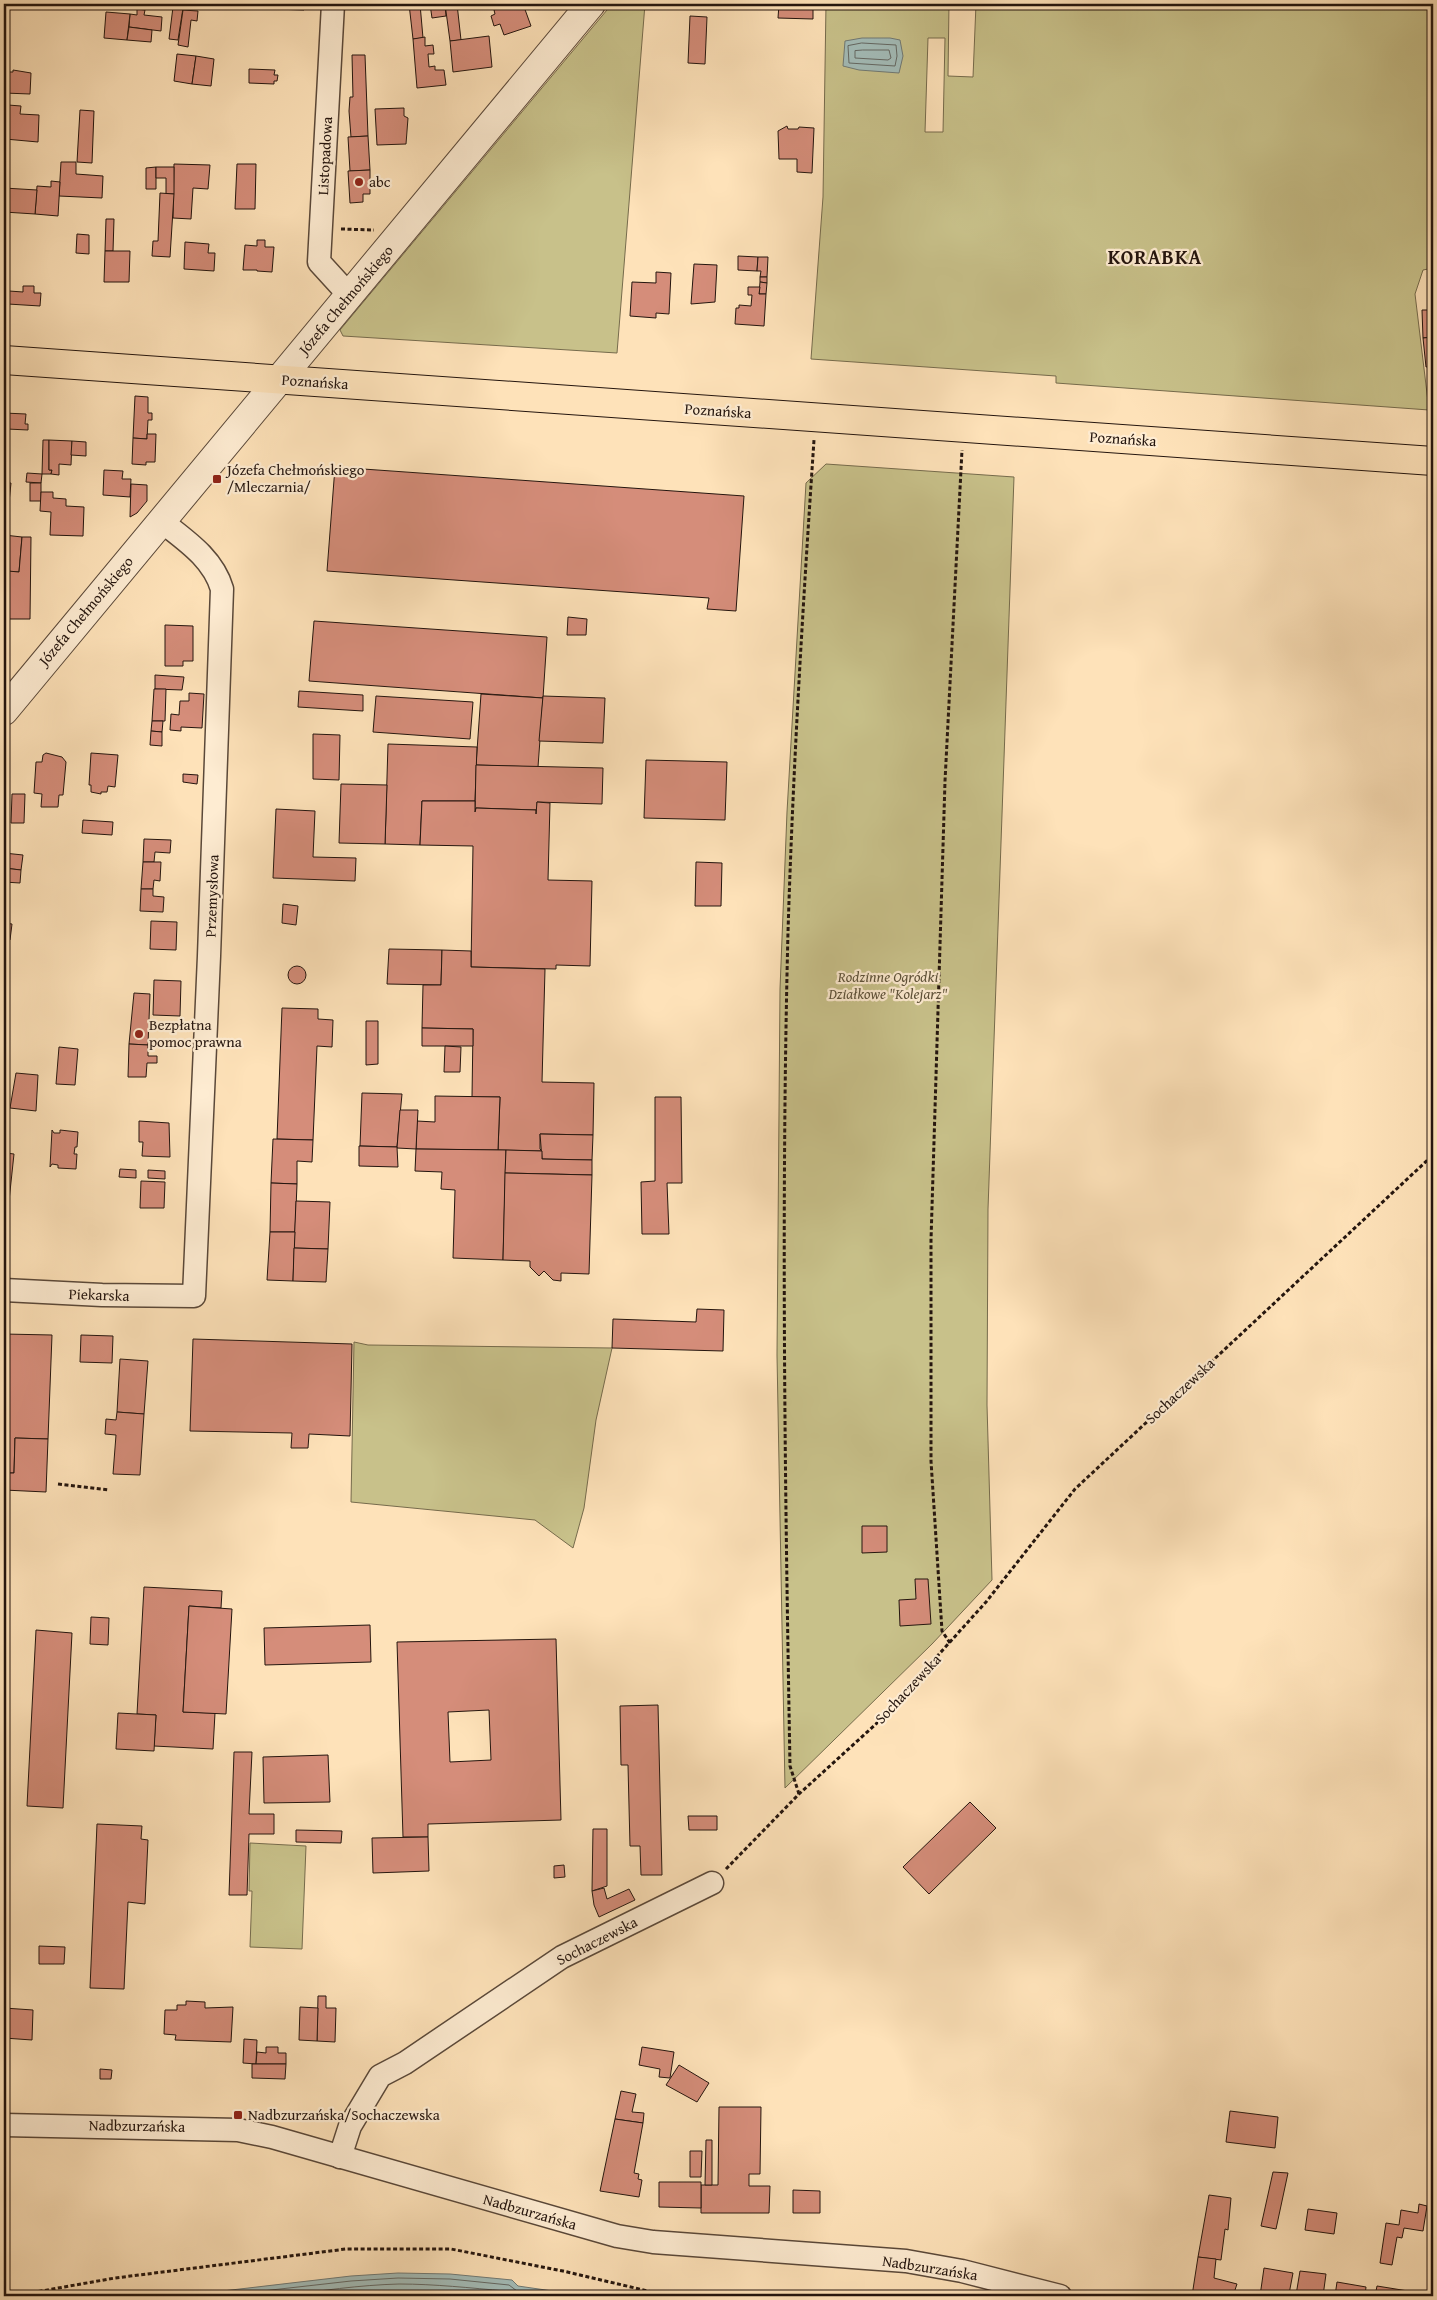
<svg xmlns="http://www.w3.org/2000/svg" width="1437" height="2300" font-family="'Gentium Book Plus',serif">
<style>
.green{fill:#c8c18a;stroke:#766b4c;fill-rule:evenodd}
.water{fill:#a3bcb8;stroke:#707974}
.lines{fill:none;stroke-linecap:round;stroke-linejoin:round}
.shore{stroke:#646863;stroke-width:1}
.building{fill:#d58d7a;stroke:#24150e;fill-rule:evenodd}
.minor-casing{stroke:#5a4839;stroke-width:25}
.tertiary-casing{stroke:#5a4839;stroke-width:30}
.primary-casing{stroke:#24150e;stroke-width:30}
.path{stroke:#24150e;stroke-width:3;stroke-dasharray:4 2.5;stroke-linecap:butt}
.minor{stroke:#feecd2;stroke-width:22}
.tertiary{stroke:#feecd2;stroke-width:28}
.primary{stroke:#fee2b9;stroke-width:28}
.poi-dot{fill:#8f2418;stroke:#feecd2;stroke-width:2}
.labels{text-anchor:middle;stroke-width:4.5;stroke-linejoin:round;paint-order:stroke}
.street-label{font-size:15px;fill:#24150e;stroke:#feecd2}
.poi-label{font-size:15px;fill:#24150e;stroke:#feecd2;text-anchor:start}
.park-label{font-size:15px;font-style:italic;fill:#5d5139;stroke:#feecd2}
.district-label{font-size:20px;font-weight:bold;letter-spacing:1px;fill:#24150e;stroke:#feecd2}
</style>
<rect width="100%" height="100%" fill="#fee2b9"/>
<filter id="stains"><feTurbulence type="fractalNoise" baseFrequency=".004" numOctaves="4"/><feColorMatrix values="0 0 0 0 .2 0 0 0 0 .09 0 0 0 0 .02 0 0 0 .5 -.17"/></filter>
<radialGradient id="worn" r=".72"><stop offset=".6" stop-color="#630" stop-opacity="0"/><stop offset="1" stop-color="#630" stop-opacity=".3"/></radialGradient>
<g class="green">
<polygon points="612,4 645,4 617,353 343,336 340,330"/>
<path d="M826,4h123l-1,72 25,1 3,-73h457v264l-10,2 -8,24 14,116 -373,-27v-7l-245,-17 12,-162zM928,38h17l-2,94h-18z"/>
<polygon points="826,464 1014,477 988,1209 987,1405 992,1580 932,1644 785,1788 777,1355 780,989 787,812 806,483"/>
<polygon points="354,1342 368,1345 612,1348 596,1420 584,1508 573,1548 535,1520 351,1502"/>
<polygon points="250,1843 306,1846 302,1949 250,1947 252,1891 249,1891"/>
</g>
<g class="water">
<polygon points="862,38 890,38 900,40 903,56 899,73 859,70 843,66 845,41"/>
<polygon points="398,2273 450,2274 512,2280 518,2286 587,2296 180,2296 351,2276"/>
</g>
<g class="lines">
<g class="shore">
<polygon points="862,43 896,45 897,56 895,66 849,63 848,46"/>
<polygon points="863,50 889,50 891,58 888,60 855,58 855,51"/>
<polyline points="218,2296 351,2281 398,2278 450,2279 509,2285 517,2291 546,2296"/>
<path d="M280,2296c40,-5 79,-11 119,-12 36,0 71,4 107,7l7,5"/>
<polyline points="338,2296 399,2292 481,2296"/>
</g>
</g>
<g class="building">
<polygon points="168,4 181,4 181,8 168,7"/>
<polygon points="274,4 304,4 304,10 273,9"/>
<polygon points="409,4 420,4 423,38 413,39"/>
<polygon points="430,4 445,4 446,16 432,18"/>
<polygon points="445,4 457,4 461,40 450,41"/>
<polygon points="493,4 514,4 495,10"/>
<polygon points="514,4 523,4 531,26 504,35 500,24 494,26 491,16 495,14 494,10"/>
<polygon points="779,4 813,4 813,19 778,18"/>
<polygon points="173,7 183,8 178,40 169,39"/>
<polygon points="137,9 145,10 144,15 162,17 161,31 129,27 130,14 137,15"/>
<polygon points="183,10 198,11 197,21 191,20 188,47 178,45"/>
<polygon points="106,12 130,14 127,40 104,38"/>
<polygon points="690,16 707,17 705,64 688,63"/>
<polygon points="129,27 152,30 151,42 127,40"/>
<polygon points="489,36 492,67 453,72 450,41"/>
<polygon points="425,37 425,46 433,45 434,54 428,54 429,67 435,66 435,70 444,70 446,85 417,88 413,39"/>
<polygon points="177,54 196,56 192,84 174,81"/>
<polygon points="352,55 365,55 368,136 351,137 349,111 350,97 353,97"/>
<polygon points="196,56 214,59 211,86 192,84"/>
<polygon points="249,69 275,70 274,75 278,75 277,81 274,81 274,84 249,83"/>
<polygon points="13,70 31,73 30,94 4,93 5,72 13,72"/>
<polygon points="8,105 21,106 20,114 39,115 38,142 5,139"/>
<polygon points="404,108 404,116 408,118 406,144 377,145 375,109"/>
<polygon points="80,110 94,111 92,163 77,162"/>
<polygon points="787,126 788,129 798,129 799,127 814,128 812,173 797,172 797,159 779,159 778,131"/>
<polygon points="368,136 370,170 350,171 348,137"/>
<polygon points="61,162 76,162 76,174 103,176 102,198 59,196"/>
<polygon points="174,164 210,165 208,189 193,188 191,219 173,218"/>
<polygon points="237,164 256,164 255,209 235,209"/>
<polygon points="156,167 156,189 146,189 146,168"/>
<polygon points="156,167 174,167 174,194 166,194 166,178 156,178"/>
<polygon points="370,170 370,194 363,194 363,202 350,203 348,171"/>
<polygon points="51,181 60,182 58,216 35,214 37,186 51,187"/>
<polygon points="4,188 37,190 35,214 4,212"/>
<polygon points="160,193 174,194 170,257 152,256 153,241 158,241"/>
<polygon points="106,219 114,219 113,251 105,251"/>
<polygon points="77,234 89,235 89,254 76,253"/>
<polygon points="257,240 265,240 265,247 274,247 272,272 257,271 257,270 243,270 245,245 257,246"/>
<polygon points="185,242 209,244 208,253 215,253 214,271 184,269"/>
<polygon points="105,251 130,251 129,282 104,282"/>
<polygon points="738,256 758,257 757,271 738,270"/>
<polygon points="758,257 768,257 767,277 760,277 761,271 757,271"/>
<polygon points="694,264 717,265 715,302 691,304"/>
<polygon points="656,272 671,273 669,314 656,313 656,318 630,316 632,282 656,283"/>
<polygon points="760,277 767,277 767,283 760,282"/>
<polygon points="760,282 767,283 766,294 759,294"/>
<polygon points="23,286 34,286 34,293 41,293 40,306 8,304 9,291 23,292"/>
<polygon points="748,287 760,287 759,294 766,294 764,326 735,324 736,308 739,308 739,305 751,306 752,295 748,295"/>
<polygon points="1422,310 1433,310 1433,337 1423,338"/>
<polygon points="1433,337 1433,366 1426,367 1423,338"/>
<polygon points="135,396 148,397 148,413 152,413 152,420 148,420 147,439 133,438"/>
<polygon points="4,413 26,414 25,424 28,424 28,430 7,429 6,441 4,441"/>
<polygon points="147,434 156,434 155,462 146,462 146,465 132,464 133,438 147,439"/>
<polygon points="43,440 49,440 49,470 52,470 51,474 42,474"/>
<polygon points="49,440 72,441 71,465 59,464 59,475 51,474 52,470 49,470"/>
<polygon points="72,441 86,442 86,456 71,455"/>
<polygon points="335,467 744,496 736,611 707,609 709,598 327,571"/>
<polygon points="104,470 123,471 122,479 131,479 130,497 103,495"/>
<polygon points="27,473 42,474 41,483 26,482"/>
<polygon points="4,483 11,483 8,512 4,512"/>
<rect x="30" y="483" width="11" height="18"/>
<polygon points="131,484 147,485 147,501 137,513 130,517"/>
<polygon points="41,492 53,492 53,498 66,499 66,506 84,507 83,536 50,535 51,512 40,511"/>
<polygon points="4,535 22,537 19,572 4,571"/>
<polygon points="22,537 31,537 30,619 7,619 8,571 19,572"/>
<polygon points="568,617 587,619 586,635 567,635"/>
<polygon points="314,621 547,637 543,698 309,681"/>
<polygon points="165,625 193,626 193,661 183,661 183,666 165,666"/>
<polygon points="155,675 184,677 182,690 155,689"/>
<polygon points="154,689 166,689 165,721 152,721"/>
<polygon points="299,691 363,695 363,711 298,707"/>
<polygon points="189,693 204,694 202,728 181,727 181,731 170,730 171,714 179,715 180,701 189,701"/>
<polygon points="481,694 543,698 538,767 476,765"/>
<polygon points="376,696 473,702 470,739 373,732"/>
<polygon points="543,696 605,698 603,743 539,741"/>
<polygon points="152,721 163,721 162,732 151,731"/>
<polygon points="151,731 162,732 162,746 150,745"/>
<polygon points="313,734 340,735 339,780 313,779"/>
<polygon points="388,744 477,747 475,801 422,801 420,845 385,844"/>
<polygon points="46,753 62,757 66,762 63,795 59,795 58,807 41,807 42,794 34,793 36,762 42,762 43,755"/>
<polygon points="91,753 118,755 115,787 108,786 107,792 101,792 101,794 91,792 91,785 89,785"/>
<polygon points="646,760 727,762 725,820 644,818"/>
<polygon points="476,765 603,768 602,804 537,802 537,814 536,810 476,808 475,812"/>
<polygon points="183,774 198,775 197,784 183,782"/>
<polygon points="341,784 387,785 385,844 339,843"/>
<polygon points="12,794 25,794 24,823 11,823"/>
<polygon points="422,801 475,801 475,812 476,808 536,810 536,814 537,802 550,803 548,880 592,881 590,966 556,965 556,969 471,967 473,846 420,845"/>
<polygon points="276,809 315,811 313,857 356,858 355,881 273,878"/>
<polygon points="83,820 113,822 112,835 82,833"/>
<polygon points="144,839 171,840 170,853 155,852 154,862 143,862"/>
<polygon points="4,853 23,855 21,870 4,868"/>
<polygon points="143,862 161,862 160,881 154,880 153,889 141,889"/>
<polygon points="696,862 722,863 721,906 695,906"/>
<polygon points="4,868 21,870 20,883 4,882"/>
<polygon points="141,889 153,889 153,896 164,897 163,912 140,911"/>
<polygon points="283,904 298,906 296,925 282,923"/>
<polygon points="151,921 177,922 176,950 150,949"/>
<polygon points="4,923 12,924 10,940 4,939"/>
<polygon points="389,949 442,950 441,985 387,984"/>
<polygon points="442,950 471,951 471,967 545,969 542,1082 594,1083 593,1135 540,1134 540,1149 542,1151 498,1150 500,1097 472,1097 473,1029 422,1028 423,985 441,985"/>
<circle cx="297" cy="975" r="9"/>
<polygon points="154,980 181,981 180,1016 153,1015"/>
<polygon points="134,993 150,994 148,1045 129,1044"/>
<polygon points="282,1008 318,1009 318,1019 333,1020 332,1047 317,1046 313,1140 277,1139"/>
<polygon points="366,1021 378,1021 378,1064 366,1065"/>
<polygon points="422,1028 473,1029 473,1046 422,1046"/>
<polygon points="129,1044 148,1045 148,1056 157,1056 157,1063 147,1063 146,1077 128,1077"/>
<polygon points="445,1046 461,1047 460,1072 444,1072"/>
<polygon points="59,1047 78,1049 75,1085 56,1084"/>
<polygon points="16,1073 38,1075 36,1111 10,1108"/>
<polygon points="362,1093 402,1094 397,1147 360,1146"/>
<polygon points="435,1096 500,1097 498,1150 416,1149 417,1121 435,1122"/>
<polygon points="655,1097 681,1097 682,1183 667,1183 669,1234 642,1234 641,1182 655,1181"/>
<polygon points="400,1110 418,1110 416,1149 397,1148"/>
<polygon points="139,1121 169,1123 170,1157 142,1156 143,1142 139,1142"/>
<polygon points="52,1130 54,1133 60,1133 60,1130 78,1132 77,1147 75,1147 74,1154 77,1154 76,1169 58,1168 58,1165 52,1164 50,1167"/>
<polygon points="540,1134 593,1135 592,1160 542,1159"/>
<polygon points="273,1139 313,1140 312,1162 297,1161 297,1184 271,1183"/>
<polygon points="359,1146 397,1147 398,1167 359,1166"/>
<polygon points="416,1149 506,1150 503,1260 453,1258 455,1190 441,1189 442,1172 415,1171"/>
<polygon points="506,1150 542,1151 542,1159 592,1160 592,1175 505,1173"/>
<polygon points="6,1153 14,1154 6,1229 4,1229"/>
<polygon points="120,1169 136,1170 136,1178 119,1177"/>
<polygon points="148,1170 165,1171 165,1179 148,1178"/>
<polygon points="505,1173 592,1175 589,1274 561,1273 561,1281 553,1280 544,1271 539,1276 530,1267 530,1261 503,1260"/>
<polygon points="141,1181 165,1182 164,1208 140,1208"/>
<polygon points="271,1183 297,1184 295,1232 270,1232"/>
<polygon points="296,1201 330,1202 328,1249 294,1248"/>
<polygon points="270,1232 295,1232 293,1281 267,1280"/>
<polygon points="294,1248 328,1249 326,1282 293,1281"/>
<polygon points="697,1309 724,1310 723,1351 612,1348 613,1319 696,1322"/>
<polygon points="4,1334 52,1335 48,1439 15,1438 14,1473 4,1473"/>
<polygon points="81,1335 113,1336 112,1363 80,1362"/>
<polygon points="193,1339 352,1344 350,1436 309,1434 308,1448 291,1448 292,1433 190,1431"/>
<polygon points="120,1359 148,1361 144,1414 117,1412"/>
<polygon points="117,1412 144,1414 140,1475 113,1474 116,1435 105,1434 106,1419 116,1420"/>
<polygon points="15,1438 48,1439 46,1492 4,1490 4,1473 14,1473"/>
<polygon points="862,1526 887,1526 887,1552 862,1553"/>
<polygon points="915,1579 928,1579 931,1624 900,1626 899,1600 916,1599"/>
<polygon points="144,1587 222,1591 221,1608 189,1606 183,1712 215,1713 213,1749 154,1746 156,1715 137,1714"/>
<polygon points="189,1606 232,1609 226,1714 183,1712"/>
<polygon points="91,1617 109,1618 108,1645 90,1644"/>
<polygon points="370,1625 371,1662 265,1665 264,1628"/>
<polygon points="36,1630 72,1633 63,1808 27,1806"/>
<path d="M556,1639l5,181 -133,4v13h-25l-6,-195zM489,1710l2,50 -41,2 -2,-50z"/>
<polygon points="658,1705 662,1875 641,1875 640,1846 630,1846 628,1765 621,1765 620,1706"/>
<polygon points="118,1713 156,1715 154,1751 116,1749"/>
<polygon points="234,1752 252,1752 249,1814 274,1814 274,1834 249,1834 247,1895 229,1895"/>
<polygon points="328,1755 330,1802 264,1803 263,1757"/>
<polygon points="970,1802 996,1828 929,1894 903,1867"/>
<polygon points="688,1816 717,1816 717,1830 689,1830"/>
<polygon points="97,1824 142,1826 141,1839 148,1840 145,1904 128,1902 124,1989 90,1988"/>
<polygon points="593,1829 607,1829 607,1886 592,1891"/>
<polygon points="296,1830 342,1831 341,1843 296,1842"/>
<polygon points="428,1837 429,1871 373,1873 372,1838"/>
<polygon points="564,1865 565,1877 554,1878 554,1866"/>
<polygon points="604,1888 607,1899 629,1889 635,1900 599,1917 594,1905 592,1891"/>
<polygon points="39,1946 65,1947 64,1964 39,1964"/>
<polygon points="318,1996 326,1996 326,2008 336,2008 335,2042 317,2041"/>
<polygon points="186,2001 205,2002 205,2008 233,2007 231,2042 175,2040 176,2035 164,2034 165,2010 177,2010 177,2005 186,2005"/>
<polygon points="300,2007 318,2008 317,2041 299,2040"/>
<polygon points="4,2008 33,2010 32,2040 4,2038"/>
<polygon points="244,2039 257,2040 256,2064 243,2063"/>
<polygon points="266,2047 278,2047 278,2053 286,2053 286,2064 256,2064 257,2052 266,2053"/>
<polygon points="642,2047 674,2052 670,2078 659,2077 660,2069 639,2065"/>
<polygon points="252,2064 286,2064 285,2079 252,2078"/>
<polygon points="679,2065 709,2083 697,2102 666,2085"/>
<polygon points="100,2069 112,2070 111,2079 100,2079"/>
<polygon points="621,2091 636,2094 632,2112 644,2113 643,2123 615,2119"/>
<polygon points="719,2107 761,2107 760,2174 749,2174 749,2186 770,2186 769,2213 701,2213 701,2185 718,2185"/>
<polygon points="1230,2111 1278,2117 1275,2148 1226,2142"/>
<polygon points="615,2119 643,2123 634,2173 639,2174 638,2179 642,2180 639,2197 600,2191"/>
<polygon points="706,2140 712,2140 712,2185 705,2185"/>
<polygon points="690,2151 702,2151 701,2177 690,2177"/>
<polygon points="1273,2172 1288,2173 1276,2229 1261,2226"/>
<polygon points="659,2182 701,2182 701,2208 659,2207"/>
<polygon points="793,2190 820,2191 820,2213 793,2213"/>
<polygon points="1209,2195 1231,2198 1228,2230 1225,2229 1221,2260 1198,2257"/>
<polygon points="1419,2204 1427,2206 1423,2231 1404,2228 1402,2238 1397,2237 1392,2265 1380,2263 1386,2223 1399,2225 1401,2210 1418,2213"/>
<polygon points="1308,2209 1337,2213 1334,2234 1305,2230"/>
<polygon points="1198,2257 1216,2259 1214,2278 1237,2284 1233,2296 1192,2296"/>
<polygon points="1264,2268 1293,2273 1289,2294 1282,2293 1281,2296 1260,2296"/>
<polygon points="1300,2271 1326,2274 1323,2296 1296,2295"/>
<polygon points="1337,2282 1366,2287 1365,2296 1335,2296"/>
<polygon points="1377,2286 1408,2291 1407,2296 1375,2296"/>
</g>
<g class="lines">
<g class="minor-casing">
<g id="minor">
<polyline points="333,4 319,262 350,296"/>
<path d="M4,1290l98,5 92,1 15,-340 13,-367c-9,-31 -37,-49 -61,-68"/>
<polyline points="4,2125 238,2130 272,2137 617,2236 653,2242 906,2261 962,2271 1060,2296"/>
<polyline points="340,2157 350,2126 380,2076 405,2063 562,1957 712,1883"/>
</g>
</g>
<g class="tertiary-casing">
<polyline id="tertiary" points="4,711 591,4"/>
</g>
<g class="primary-casing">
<polyline id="primary" points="4,360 1433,461"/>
</g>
<g class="path">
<polyline points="341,229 374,230"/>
<polyline points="58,1484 109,1490"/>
<polyline points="950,1643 942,1631 931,1461 931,1240 945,781 962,450"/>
<path d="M799,1794l-9,-28c-5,-278 -9,-556 -2,-834 5,-164 15,-328 26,-492"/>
<polyline points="726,1869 799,1794 876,1724 986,1602 1075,1489 1433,1155"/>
<polyline points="13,2296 115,2278 346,2249 451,2249 563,2271 669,2296"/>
</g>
<use href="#minor" class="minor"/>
<use href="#tertiary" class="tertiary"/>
<use href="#primary" class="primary"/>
</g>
<g class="poi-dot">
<circle cx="359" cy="182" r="5"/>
<rect x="212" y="474" width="10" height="10" rx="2.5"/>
<circle cx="139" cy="1034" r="5"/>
<rect x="233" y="2110" width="10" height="10" rx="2.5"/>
</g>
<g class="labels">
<g class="street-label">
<text transform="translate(325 156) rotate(-87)" y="5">Listopadowa</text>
<text transform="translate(346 300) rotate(-50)" y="5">Józefa Chełmońskiego</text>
<text transform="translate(315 382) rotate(4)" y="5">Poznańska</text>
<text transform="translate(718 411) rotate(4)" y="5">Poznańska</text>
<text transform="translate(1123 439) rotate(4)" y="5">Poznańska</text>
<text transform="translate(86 611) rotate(-50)" y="5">Józefa Chełmońskiego</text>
<text transform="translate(212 896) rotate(-88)" y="5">Przemysłowa</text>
<text transform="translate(99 1295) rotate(2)" y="5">Piekarska</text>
<text transform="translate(1180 1391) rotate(-43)" y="5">Sochaczewska</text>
<text transform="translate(908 1689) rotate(-47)" y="5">Sochaczewska</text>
<text transform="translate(597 1941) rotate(-27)" y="5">Sochaczewska</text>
<text transform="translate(137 2126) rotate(1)" y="5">Nadbzurzańska</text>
<text transform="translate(530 2212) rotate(16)" y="5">Nadbzurzańska</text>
<text transform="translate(930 2268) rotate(9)" y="5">Nadbzurzańska</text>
</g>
<g class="poi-label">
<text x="369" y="187">abc</text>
<text x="227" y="475">Józefa Chełmońskiego<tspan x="227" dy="17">/Mleczarnia/</tspan></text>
<text x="149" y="1030">Bezpłatna<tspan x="149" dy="17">pomoc prawna</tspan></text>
<text x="248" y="2120">Nadbzurzańska/Sochaczewska</text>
</g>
<g class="park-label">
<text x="888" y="982">Rodzinne Ogródki<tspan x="888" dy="17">Działkowe "Kolejarz"</tspan></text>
</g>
<g class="district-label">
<text x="1155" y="264">KORABKA</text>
</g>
</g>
<rect width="1437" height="2300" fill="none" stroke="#fee2b9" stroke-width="20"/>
<rect x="5" y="5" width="1427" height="2290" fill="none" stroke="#24150e" stroke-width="2.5"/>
<rect x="10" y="10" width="1417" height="2280" fill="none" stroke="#24150e"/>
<rect width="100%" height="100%" filter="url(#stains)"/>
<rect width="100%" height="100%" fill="url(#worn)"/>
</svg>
